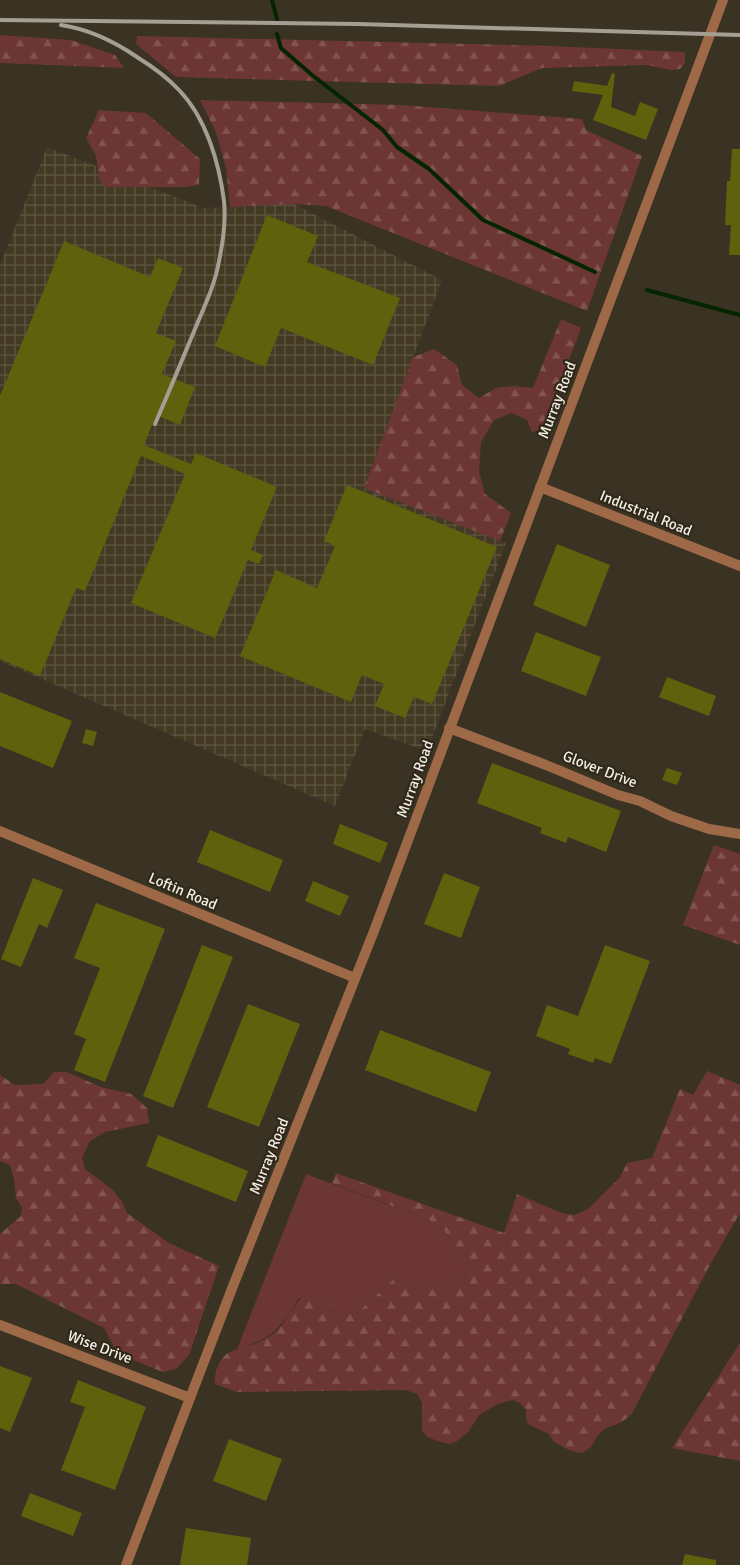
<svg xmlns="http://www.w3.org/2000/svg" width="740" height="1565" font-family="Signika,sans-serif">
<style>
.industrial{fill:url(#industrial-grid)}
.green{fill:#6c3634}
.forest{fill:url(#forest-firs)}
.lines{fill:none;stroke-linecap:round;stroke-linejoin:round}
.stream{stroke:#052500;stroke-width:4}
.building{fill:#5f610c}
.street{stroke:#9d6947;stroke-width:10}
.rail{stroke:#a59e92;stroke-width:4}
.labels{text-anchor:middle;stroke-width:4.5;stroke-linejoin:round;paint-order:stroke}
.street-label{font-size:15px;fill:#f3ede4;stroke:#302819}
</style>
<defs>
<pattern id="industrial-grid" width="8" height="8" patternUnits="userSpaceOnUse" patternTransform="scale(1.25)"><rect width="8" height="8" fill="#443923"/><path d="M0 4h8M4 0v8" fill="none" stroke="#5f5643"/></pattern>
<pattern id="forest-firs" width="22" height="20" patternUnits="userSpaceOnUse" patternTransform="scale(1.25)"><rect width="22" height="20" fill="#6c3634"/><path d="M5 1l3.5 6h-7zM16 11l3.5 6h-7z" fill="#815351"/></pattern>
</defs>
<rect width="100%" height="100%" fill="#3a3223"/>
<polygon class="industrial" points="47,147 204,208 294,204 442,280 364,488 506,543 427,751 365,729 335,806 0,661 0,265"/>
<path class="green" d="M306,1174l123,46 16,11 12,26 11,10 -4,11 -20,11 -50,-10 -38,35 -29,-3 -8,-11 -20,-2c-19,31 -27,41 -62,51z"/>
<g class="forest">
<polygon points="0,35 71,40 115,55 124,68 0,63"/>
<polygon points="137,36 549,46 685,52 685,63 680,69 671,70 647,65 542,68 499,86 176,77 136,44"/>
<polygon points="200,100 402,105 582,119 586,130 642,156 587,311 326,206 294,204 230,207 226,168 216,132"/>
<polygon points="99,110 146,113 200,159 199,185 184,187 105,187 100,181 96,156 86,138"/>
<polygon points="561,319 581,328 543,429 532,432 527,420 512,413 494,420 481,442 479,471 485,494 511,513 500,541 364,488 413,357 434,349 457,365 462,385 479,398 496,388 513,386 533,388"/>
<polygon points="714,845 740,854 740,945 683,925"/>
<path d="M707,1071l33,14v128l-29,50 -80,152 -11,8 -14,5 -8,7 -7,12 -9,6 -11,-2 -17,-9 -5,-8 -21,-10 -2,-6v-8l-6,-7 -7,-3 -13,3 -21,12 -10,16 -12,10 -7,3 -13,-3 -11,-5 -4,-6v-27l-5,-9 -11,-4 -169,2 -22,-8c-1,-9 2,-18 7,-25 7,-11 24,-11 35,-16 4,-2 9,-5 13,-7 17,-11 21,-33 38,-43l11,7 8,11 29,3 38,-35 50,10 20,-11 4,-11 -11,-10 -12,-26 -16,-11 -97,-37 4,-10 168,60 13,-39 45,19 12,2 14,-6 32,-32 7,-14 25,-5 28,-69 13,6z"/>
<polygon points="54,1072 67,1072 101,1087 131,1094 147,1108 149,1123 105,1132 90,1141 82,1158 85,1169 113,1190 122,1202 127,1213 169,1243 219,1266 189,1355 176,1369 163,1372 118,1354 104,1328 16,1284 0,1284 0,1234 21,1216 22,1208 16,1198 14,1179 10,1165 0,1161 0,1075 15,1085 43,1084"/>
<polygon points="740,1343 740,1461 672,1448"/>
</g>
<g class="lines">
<g class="stream">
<polyline points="272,0 277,19"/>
<polyline points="277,34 281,48 312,75 383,130 397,147 429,169 483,220 595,272"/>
<polyline points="647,290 740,315"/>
</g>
</g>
<g class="building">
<polygon points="612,73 615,74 611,107 635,116 640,102 658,109 646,140 593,120 603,95 572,91 574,81 607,86"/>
<polygon points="732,149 740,149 740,255 729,255 731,225 725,225 727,181 730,181"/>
<polygon points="267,215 318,236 307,262 400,298 373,365 281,328 265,367 215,346"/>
<polygon points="64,241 150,277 158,258 183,268 156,333 176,341 162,374 195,387 180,425 156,415 144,445 191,464 196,453 277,487 251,550 263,555 259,564 248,560 215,638 131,603 185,474 141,456 85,591 76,588 40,676 0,659 0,396"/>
<polygon points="347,485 497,547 432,704 414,697 405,718 375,706 384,684 362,675 351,702 240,656 276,570 317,588 335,546 324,541"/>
<polygon points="557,544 610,565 586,627 533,605"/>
<polygon points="536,632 601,657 586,696 521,671"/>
<polygon points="667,677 716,696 709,716 659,697"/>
<polygon points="0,692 72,721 53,768 0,746"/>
<polygon points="86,729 97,732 93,746 82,743"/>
<polygon points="492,763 621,811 606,852 568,837 566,843 540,833 542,828 477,803"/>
<polygon points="667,768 682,773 677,785 662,780"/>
<polygon points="340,824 388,843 380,863 333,844"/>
<polygon points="210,830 283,860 270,892 197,862"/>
<polygon points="444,873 480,887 461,938 424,924"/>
<polygon points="33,878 63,890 47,928 39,924 21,967 1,959"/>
<polygon points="313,881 349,896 340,916 305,901"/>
<polygon points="96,903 165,929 105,1082 74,1070 86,1039 74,1034 100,968 74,958"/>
<polygon points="202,945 233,957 173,1108 143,1096"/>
<polygon points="605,945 650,961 611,1064 595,1058 593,1063 568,1054 570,1049 536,1036 547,1005 578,1016"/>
<polygon points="248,1004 300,1024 259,1127 207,1107"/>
<polygon points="380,1030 491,1072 476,1112 365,1070"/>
<polygon points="158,1135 248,1171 236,1202 146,1166"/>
<polygon points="0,1366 32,1378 10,1432 0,1428"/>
<polygon points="78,1380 146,1407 115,1490 61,1470 85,1407 70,1402"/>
<polygon points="229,1439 282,1459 266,1501 213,1481"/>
<polygon points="30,1493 82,1513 73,1536 21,1516"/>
<polygon points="186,1528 251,1538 247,1565 180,1565"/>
<polygon points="685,1554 716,1560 716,1565 682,1565"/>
</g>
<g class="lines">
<g class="street">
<polyline points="540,487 740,566"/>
<polyline points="449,728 546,765 618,795 640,801 671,816 709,829 740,834"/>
<polyline points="0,831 355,978"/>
<polyline points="0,1325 190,1398"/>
<polyline points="126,1565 233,1286 374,931 723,0"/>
</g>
<g class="rail">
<polyline points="0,20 358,24 740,35"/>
<path d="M61,25c27,4 54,17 76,32 16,10 29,19 42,33 27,28 40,72 45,111 2,19 -1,41 -5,60 -4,24 -15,46 -24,68 -13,31 -26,63 -40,95"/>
</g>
</g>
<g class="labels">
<g class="street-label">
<text transform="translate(557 400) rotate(-69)" y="5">Murray Road</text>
<text transform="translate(646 513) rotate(22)" y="5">Industrial Road</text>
<text transform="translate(600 769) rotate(21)" y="5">Glover Drive</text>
<text transform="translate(415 779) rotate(-70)" y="5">Murray Road</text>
<text transform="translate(183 891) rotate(23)" y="5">Loftin Road</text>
<text transform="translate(269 1156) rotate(-68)" y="5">Murray Road</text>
<text transform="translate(100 1347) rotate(21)" y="5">Wise Drive</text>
</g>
</g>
</svg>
